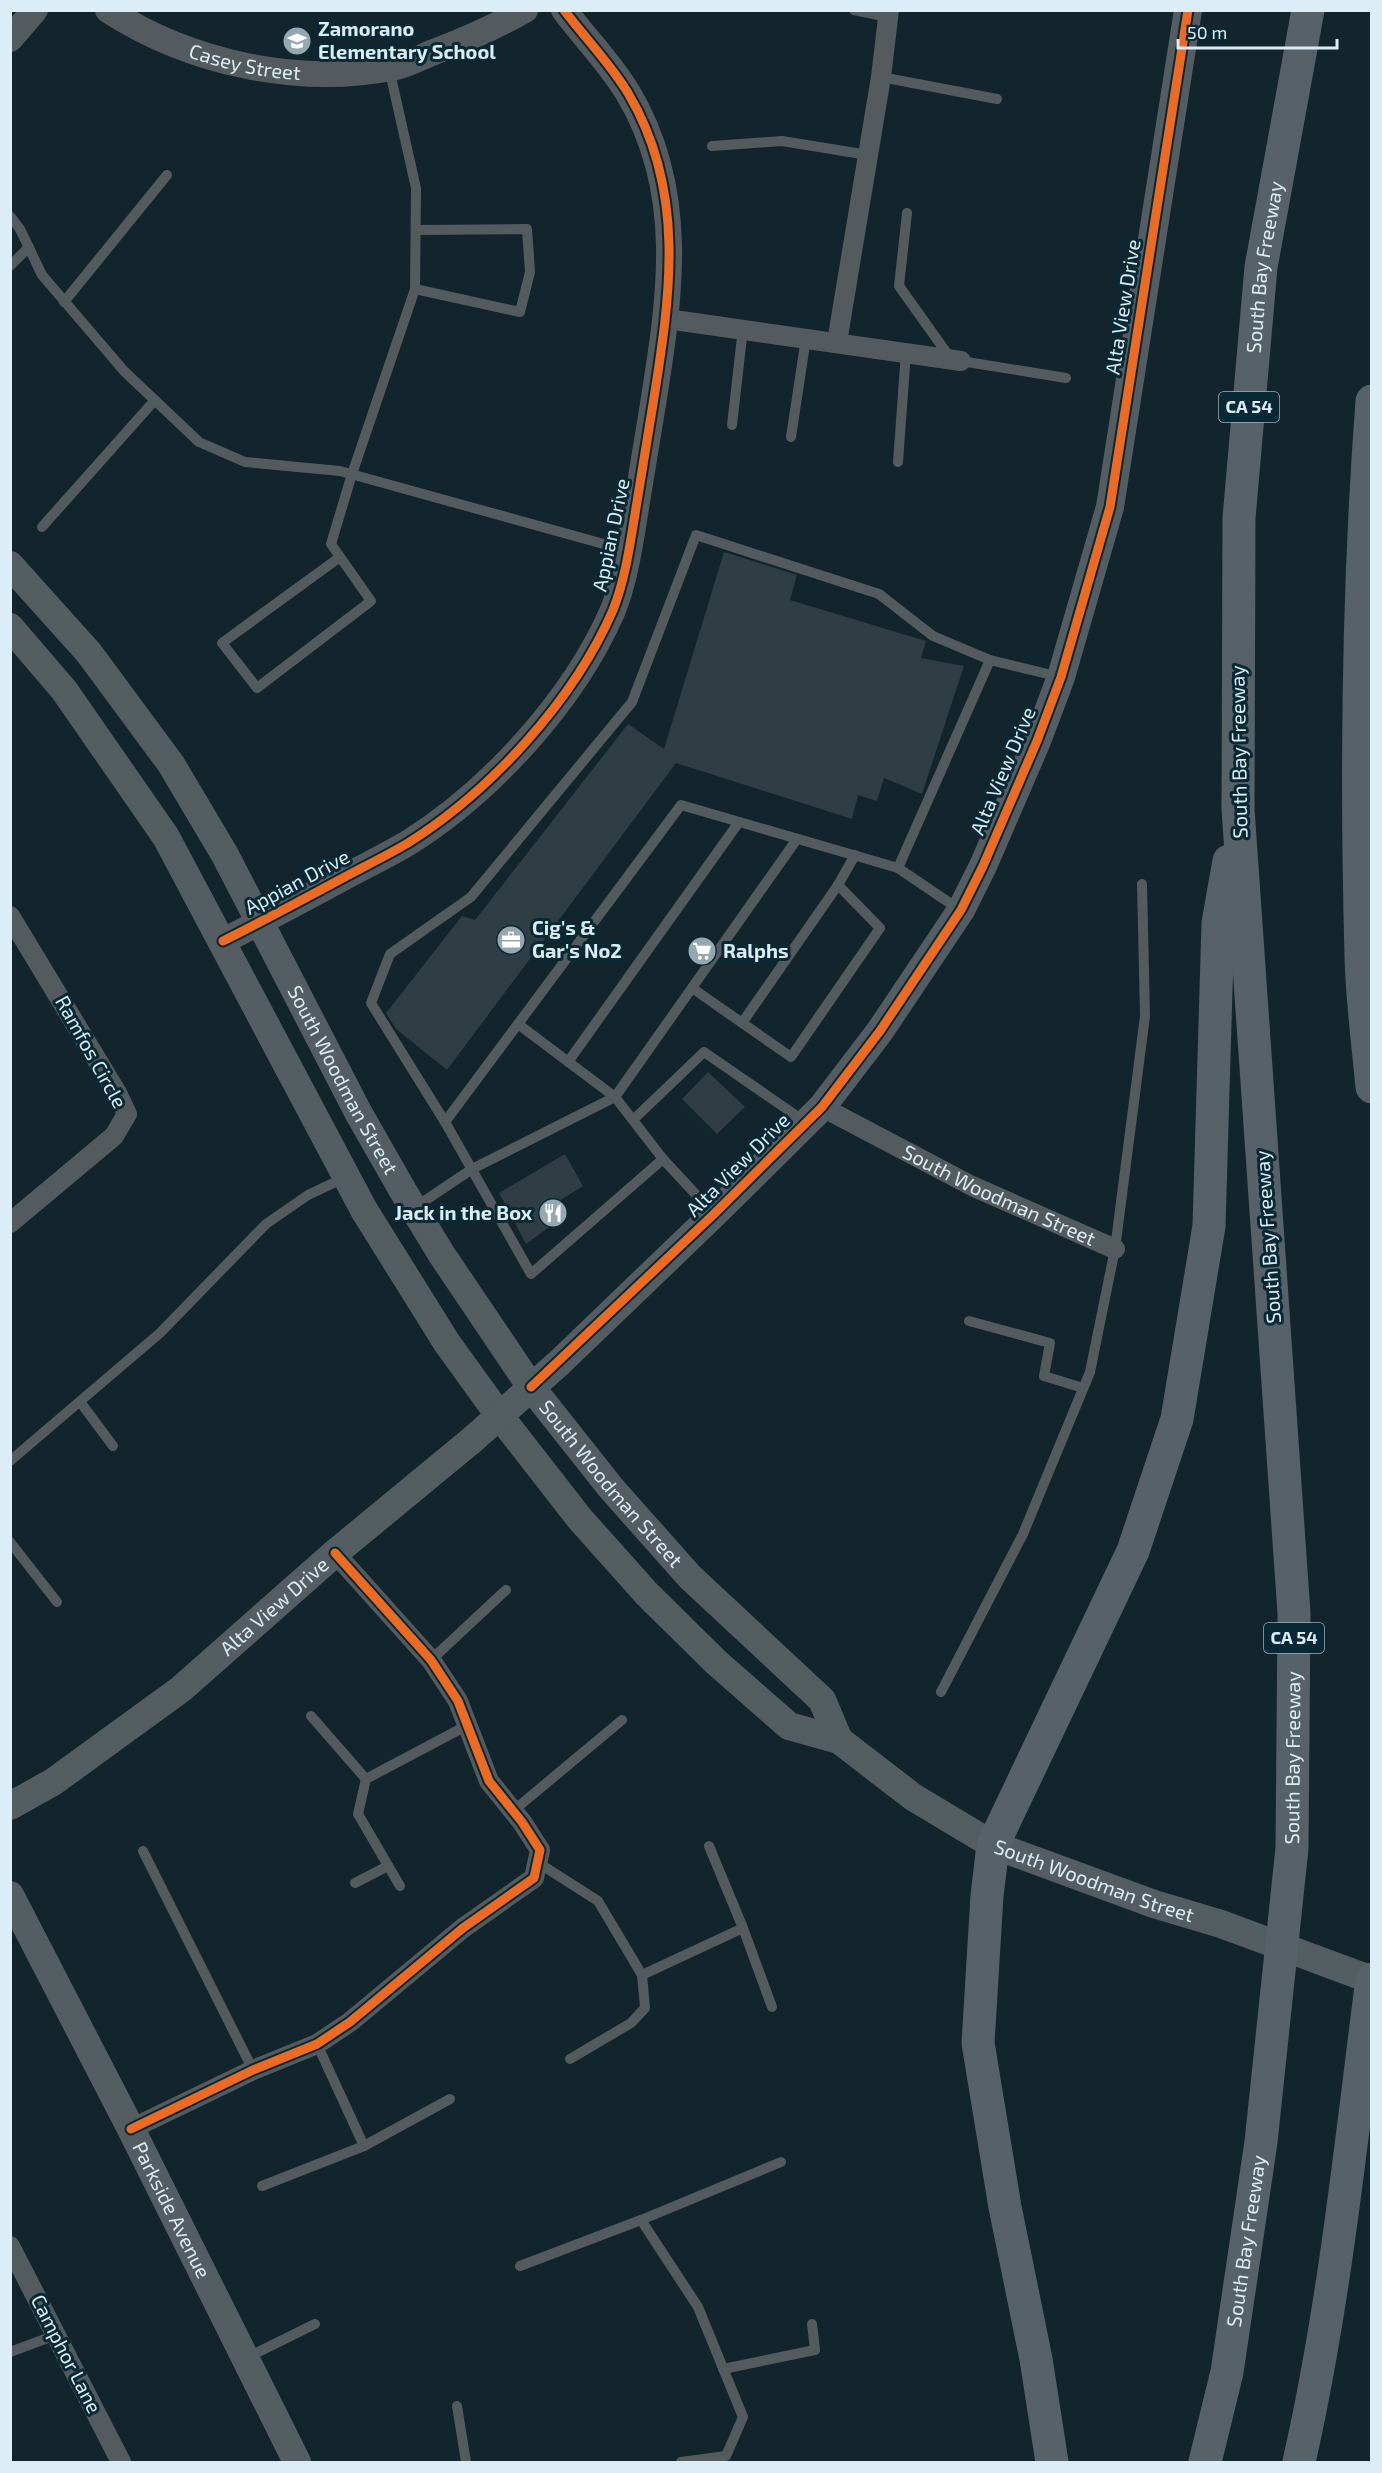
<svg xmlns="http://www.w3.org/2000/svg" width="1382" height="2473" font-family="'Exo 2',sans-serif">
<style>
.building{fill:#2f3d44}
.lines{fill:none;stroke-linecap:round;stroke-linejoin:round}
.service{stroke:#545b5e;stroke-width:10}
.minor{stroke:#545b5e;stroke-width:20}
.tertiary{stroke:#545b5e;stroke-width:26}
.secondary{stroke:#535d62;stroke-width:28}
.motorway{stroke:#566168;stroke-width:33}
.cycleway-casing{stroke:#072936;stroke-width:13}
.cycleway{stroke:#ed6a23;stroke-width:9}
.labels{text-anchor:middle;stroke-width:6;stroke-linejoin:round;paint-order:stroke}
.shield{fill:#072936;stroke:#9bb2bc;stroke-width:1.5}
.shield-label{font-size:18px;font-weight:bold;fill:#dbedf6}
.poi-label{font-size:20px;font-weight:bold;fill:#dbedf6;stroke:#072936;text-anchor:start}
.street-label{font-size:20px;fill:#dbedf6;stroke:#072936}
</style>
<rect width="100%" height="100%" fill="#12242c"/>
<g class="building">
<polygon points="724,552 797,575 790,600 926,641 921,658 964,666 922,794 884,778 877,801 858,795 852,819 676,763 447,1070 396,1029 386,1013 462,916 475,920 628,724 664,749"/>
<polygon points="708,1072 745,1107 717,1134 682,1099"/>
<polygon points="565,1154 583,1186 551,1206 554,1210 547,1215 552,1225 526,1244 499,1193"/>
</g>
<g class="lines">
<g class="service">
<polyline points="854,10 888,17"/>
<polyline points="881,77 997,99"/>
<polyline points="712,146 782,141 868,155"/>
<polyline points="907,213 899,286 951,359"/>
<polyline points="10,216 20,229 42,275 124,371 199,442 245,462 340,471 629,551"/>
<polyline points="10,266 29,247"/>
<polyline points="415,289 520,312 530,272 527,229 416,230"/>
<polyline points="64,302 167,175"/>
<polyline points="961,361 1066,378"/>
<polyline points="732,425 743,328"/>
<polyline points="791,437 806,338"/>
<polyline points="898,462 906,352"/>
<polyline points="42,527 155,400"/>
<polyline points="340,557 222,643 257,688 371,601 331,544 352,474 415,289 416,188 389,68"/>
<polyline points="960,910 898,868 990,660 1060,677"/>
<polyline points="692,988 791,1057 880,928 838,885 855,855"/>
<polyline points="742,1023 838,885"/>
<polyline points="518,1024 615,1097 797,839"/>
<polyline points="568,1062 739,822"/>
<polyline points="633,1120 704,1052 804,1121"/>
<polyline points="445,1122 371,1003 390,954 471,897 632,702 696,535 879,594 933,636 990,660"/>
<polyline points="414,1208 472,1169 615,1097 663,1159"/>
<polyline points="713,1213 663,1159 531,1274 445,1122 681,805 898,868"/>
<polyline points="969,1321 1050,1343 1044,1376 1083,1388"/>
<polyline points="81,1403 113,1446"/>
<polyline points="10,1461 160,1333 266,1224 308,1195 346,1177"/>
<polyline points="10,1542 57,1602"/>
<polyline points="431,1660 506,1590"/>
<polyline points="941,1692 1023,1534 1090,1372 1115,1249 1145,1016 1142,884"/>
<polyline points="311,1716 366,1779 466,1726"/>
<polyline points="366,1779 358,1814 400,1886"/>
<polyline points="513,1811 622,1720"/>
<polyline points="143,1851 253,2070"/>
<polyline points="537,1862 598,1901 642,1975 645,2008 631,2023 570,2059"/>
<polyline points="355,1883 388,1866"/>
<polyline points="743,1928 772,2007"/>
<polyline points="642,1975 743,1928 709,1846"/>
<polyline points="364,2146 450,2099"/>
<polyline points="262,2186 364,2146 317,2044"/>
<polyline points="641,2220 781,2162"/>
<polyline points="520,2266 641,2220 698,2307 743,2417 726,2456 681,2462"/>
<polyline points="10,2352 56,2335"/>
<polyline points="246,2358 315,2324"/>
<polyline points="723,2369 815,2350 812,2324"/>
<polyline points="457,2406 466,2462"/>
</g>
<g class="minor">
<polyline points="667,319 961,361"/>
<polyline points="837,342 881,77 889,10"/>
<polyline points="10,916 117,1093 127,1114 114,1136 10,1223"/>
<path id="s1" d="M822,1107l150,79 143,63"/>
<polyline points="131,2129 253,2070 317,2044 350,2022 463,1928 534,1878 540,1850 522,1822 489,1781 458,1701 431,1660 335,1553"/>
<polyline points="10,2246 121,2462"/>
</g>
<g class="tertiary">
<path id="s2" d="M108,10c82,53 191,77 288,57 13,-3 25,-10 38,-15 31,-12 61,-25 91,-42"/>
<polyline points="10,39 35,10"/>
<path d="M223,941c40,-20 79,-41 118,-62 22,-12 45,-23 67,-36 83,-52 166,-143 205,-233 12,-30 17,-65 22,-96 6,-37 12,-73 18,-110 17,-107 34,-212 -25,-311 -18,-30 -43,-55 -64,-83"/>
</g>
<g class="secondary">
<path id="s3" d="M10,565l79,88 82,111 54,91 133,257 45,79 39,64 89,132 80,101 79,89 132,123 17,40"/>
<path id="s4" d="M10,627l54,63 102,147 198,373 83,133 52,72 81,104 67,75 69,68 73,64 50,14 74,57 80,48 161,59 67,20 151,56"/>
<path id="s5" d="M10,1806l43,-24 128,-93 154,-136 137,-113 87,-77 155,-149 108,-107 58,-76 81,-121 22,-44 54,-125 24,-64 49,-170 78,-497"/>
<path id="s6" d="M10,1895l121,234 166,333"/>
</g>
<g class="motorway">
<path d="M1372,401c-14,184 -16,371 -11,555 1,44 7,88 11,131"/>
<polyline points="1052,2462 1036,2359 1005,2207 978,2043 987,1896 993,1845 1133,1551 1177,1419 1209,1226 1218,923 1229,861"/>
<path id="s7" d="M1205,2462l22,-90 34,-230 31,-294 2,-235 -56,-804 1,-291 22,-251 47,-257"/>
<path d="M1299,2462c36,-159 52,-322 73,-483"/>
</g>
<g class="cycleway-casing">
<g id="cycleway">
<path d="M223,941c40,-20 79,-41 118,-62 22,-12 45,-23 67,-36 83,-52 166,-143 205,-233 12,-30 17,-65 22,-96 6,-37 12,-73 18,-110 17,-107 34,-212 -25,-311 -18,-30 -43,-55 -64,-83"/>
<polyline points="531,1387 714,1214 822,1107 880,1031 961,910 983,866 1037,741 1061,677 1110,507 1188,10"/>
<polyline points="131,2129 253,2070 317,2044 350,2022 463,1928 534,1878 540,1850 522,1822 489,1781 458,1701 431,1660 335,1553"/>
</g>
</g>
<use href="#cycleway" class="cycleway"/>
</g>
<defs>
<g id="school-disc" transform="scale(1.5)"><circle r="9.5" fill="#95a7af" stroke="#072936"/><path d="M0-5L7-2L0 1L-7-2ZM-4 1L0 2.5L4 1V4Q0 6-4 4Z" fill="#fff"/></g>
<g id="office-disc" transform="scale(1.5)"><circle r="9.5" fill="#95a7af" stroke="#072936"/><path d="M-6-3h4V-5.5h4V-3h4V5H-6ZM-1-4.5V-3h2v-1.5ZM-6 0V1H6V0Z" fill="#fff"/></g>
<g id="supermarket-disc" transform="scale(1.5)"><circle r="9.5" fill="#95a7af" stroke="#072936"/><path d="M-6-5.5h2.5l.6 2H6L4.5 2H-2.5L-4.4-4H-6ZM-1.5 3.2a1.3 1.3 0 1 0 .1 0ZM3 3.2a1.3 1.3 0 1 0 .1 0Z" fill="#fff"/></g>
<g id="restaurant-disc" transform="scale(1.5)"><circle r="9.5" fill="#95a7af" stroke="#072936"/><path d="M-5-6h1v4h1v-4h1v4h1v-4h1v5L-1.5 .5V6h-2V.5L-5-1ZM5-6V6H3V1.5H1.5Q1.5-4 5-6Z" fill="#fff"/></g>
</defs>
<g fill-rule="evenodd">
<use href="#school-disc" x="297" y="41"/>
<use href="#office-disc" x="511" y="940"/>
<use href="#supermarket-disc" x="702" y="951"/>
<use href="#restaurant-disc" x="553" y="1213"/>
</g>
<g class="labels">
<g class="shield">
<rect x="1219" y="392" width="60" height="30" rx="4.5"/>
<rect x="1264" y="1623" width="60" height="30" rx="4.5"/>
</g>
<g class="shield-label">
<text x="1249" y="413">CA 54</text>
<text x="1294" y="1644">CA 54</text>
</g>
<g class="poi-label">
<text x="318" y="36">Zamorano<tspan x="318" dy="23">Elementary School</tspan></text>
<text x="532" y="935">Cig's &amp;<tspan x="532" dy="23">Gar's No2</tspan></text>
<text x="723" y="958">Ralphs</text>
<text x="532" y="1220" text-anchor="end">Jack in the Box</text>
</g>
<g class="street-label">
<text dy="7" stroke="none"><textPath href="#s2" startOffset="148">Casey Street</textPath></text>
<text dy="7" stroke="none"><textPath href="#s7" startOffset="2205">South Bay Freeway</textPath></text>
<text transform="translate(1123 307) rotate(-81)" y="7">Alta View Drive</text>
<text transform="translate(611 535) rotate(-78)" y="7">Appian Drive</text>
<text transform="translate(1239 752) rotate(-91)" y="7">South Bay Freeway</text>
<text transform="translate(1003 771) rotate(-67)" y="7">Alta View Drive</text>
<text transform="translate(297 882) rotate(-28)" y="7">Appian Drive</text>
<text transform="translate(91 1052) rotate(61)" y="7">Ramfos Circle</text>
<text dy="7" stroke="none"><textPath href="#s3" startOffset="616">South Woodman Street</textPath></text>
<text transform="translate(738 1165) rotate(-45)" y="7">Alta View Drive</text>
<text dy="7" stroke="none"><textPath href="#s1" startOffset="198">South Woodman Street</textPath></text>
<text transform="translate(1268 1237) rotate(-94)" y="7">South Bay Freeway</text>
<text dy="7" stroke="none"><textPath href="#s3" startOffset="1102">South Woodman Street</textPath></text>
<text dy="7" stroke="none"><textPath href="#s5" startOffset="332">Alta View Drive</textPath></text>
<text dy="7" stroke="none"><textPath href="#s7" startOffset="711">South Bay Freeway</textPath></text>
<text dy="7" stroke="none"><textPath href="#s4" startOffset="1702">South Woodman Street</textPath></text>
<text dy="7" stroke="none"><textPath href="#s6" startOffset="354">Parkside Avenue</textPath></text>
<text dy="7" stroke="none"><textPath href="#s7" startOffset="225">South Bay Freeway</textPath></text>
<text transform="translate(66 2354) rotate(63)" y="7">Camphor Lane</text>
</g>
</g>
<rect width="1382" height="2473" fill="none" stroke="#dbedf6" stroke-width="24"/>
<path d="M1178 39v9h159v-9" fill="none" stroke="#dbedf6" stroke-width="3"/>
<text x="1187" y="39" font-size="18" fill="#dbedf6" stroke="#072936" stroke-width="4.5" paint-order="stroke">50 m</text>
</svg>
